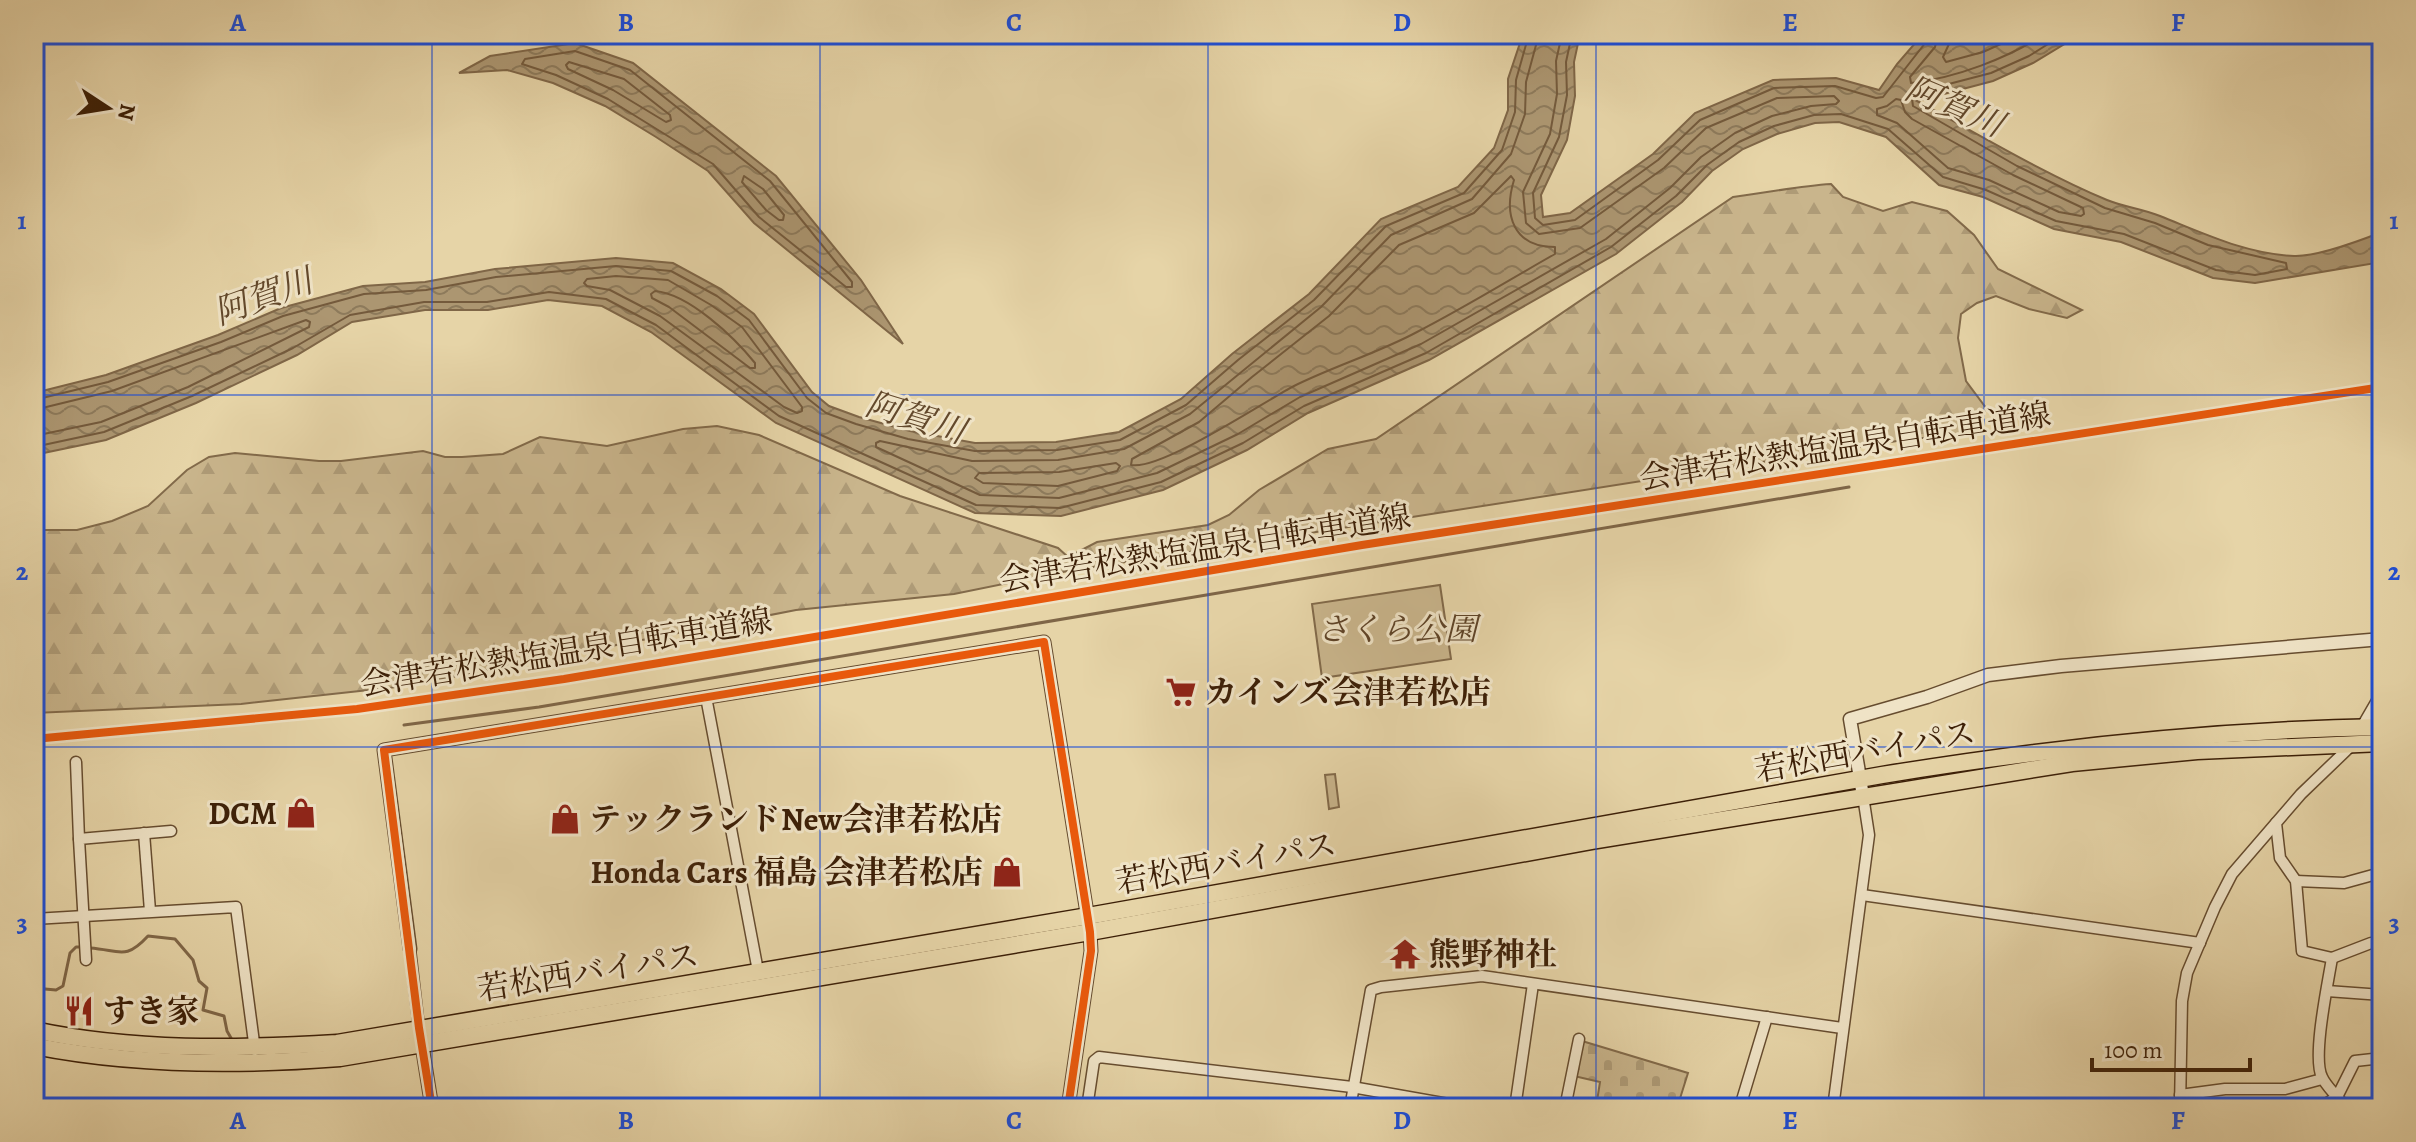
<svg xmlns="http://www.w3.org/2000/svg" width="2416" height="1142" font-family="Alegreya,'Noto Serif JP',serif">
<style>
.forest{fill:url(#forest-firs);stroke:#826a4a;stroke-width:2}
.cemetery{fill:url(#cemetery-stones);stroke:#826a4a;stroke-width:2}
.park{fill:#c9b58c;stroke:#826a4a;stroke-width:2}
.water{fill:url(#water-waves);stroke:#7f6647;stroke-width:2}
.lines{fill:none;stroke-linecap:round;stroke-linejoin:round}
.shore{stroke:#745a3c;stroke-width:2}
.stream{stroke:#7f6647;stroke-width:3}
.minor-casing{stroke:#664c2f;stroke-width:13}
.tertiary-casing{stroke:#664c2f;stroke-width:15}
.trunk-casing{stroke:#3c1f07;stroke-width:19}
.minor{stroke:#efe3c6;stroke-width:10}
.tertiary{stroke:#efe3c6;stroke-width:12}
.trunk{stroke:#e6d4a7;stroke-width:16}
.cycleway-casing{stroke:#efe3c6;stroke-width:13}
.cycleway{stroke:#e8590c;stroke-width:8}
.grid{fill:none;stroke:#1d4ed8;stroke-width:2;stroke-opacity:0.55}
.labels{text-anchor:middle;stroke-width:6;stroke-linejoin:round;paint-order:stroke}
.street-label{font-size:32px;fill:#3c1f07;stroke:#efe3c6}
.park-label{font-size:32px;font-style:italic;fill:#5f4428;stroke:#efe3c6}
.poi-label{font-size:32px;font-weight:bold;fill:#3c1f07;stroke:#efe3c6;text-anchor:start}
.water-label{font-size:34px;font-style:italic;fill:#63492c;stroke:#efe3c6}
.neatline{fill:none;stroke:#1d4ed8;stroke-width:3}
.grid-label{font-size:26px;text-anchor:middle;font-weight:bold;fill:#1d4ed8}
</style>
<defs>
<pattern id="forest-firs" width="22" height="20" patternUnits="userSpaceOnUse" patternTransform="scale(2)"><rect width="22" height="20" fill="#c9b58c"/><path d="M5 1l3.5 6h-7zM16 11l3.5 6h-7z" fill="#ae9b77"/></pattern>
<pattern id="cemetery-stones" width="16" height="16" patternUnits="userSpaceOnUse" patternTransform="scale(2)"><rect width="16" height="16" fill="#c9b58c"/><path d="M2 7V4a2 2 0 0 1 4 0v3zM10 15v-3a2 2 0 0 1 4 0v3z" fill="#ae9b77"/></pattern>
<pattern id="water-waves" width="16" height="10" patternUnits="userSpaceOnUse" patternTransform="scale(2)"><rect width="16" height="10" fill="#ac9671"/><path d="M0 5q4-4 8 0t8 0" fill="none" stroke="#8d7a5b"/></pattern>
</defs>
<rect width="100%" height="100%" fill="#e6d4a7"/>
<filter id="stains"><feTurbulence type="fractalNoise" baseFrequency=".0025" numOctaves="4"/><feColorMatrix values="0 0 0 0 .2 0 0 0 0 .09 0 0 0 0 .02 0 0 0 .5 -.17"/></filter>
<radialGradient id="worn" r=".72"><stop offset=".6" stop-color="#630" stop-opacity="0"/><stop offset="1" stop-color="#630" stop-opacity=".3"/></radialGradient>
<path class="forest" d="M1831,184l12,13 40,14 29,-9 35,9 27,24 24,34 84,41 -15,8 -38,-9 -33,-13 -19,7 -16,11 -3,24 8,43 20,27 -7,20 -26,10h-37l-848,133 -114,23 -158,16 -390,76 -165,18 -207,9v-183h43l35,-9 36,-15 39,-36 22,-13 26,-4 84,8h22l82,-10 22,6h17l41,-3 37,-17 67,9 76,-17 34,-3 42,9 141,61 158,52 10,9 29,-15 111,-17 21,-10 30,-25 69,-41 48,-10 357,-242c33,-4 65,-11 98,-13z"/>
<polygon class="cemetery" points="1582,1041 1688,1073 1677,1108 1612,1108 1612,1105 1597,1101 1600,1082 1574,1076"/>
<g class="park">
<polygon points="1440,585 1451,659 1322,678 1312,604"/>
<polygon points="1335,774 1339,807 1329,809 1325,775"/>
</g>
<g class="water">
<path d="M1523,34h57l-6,28 1,34 -8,44 -26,55 2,22 27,-4 83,-59 42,-41 78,-33 63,-2 43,12 18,-26 26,-30h158l-48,29 -40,18 -76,20c63,34 124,71 190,99 17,7 36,9 53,16 43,17 86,38 134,40 23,1 65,-15 88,-24v30l-127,21 -42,-5 -92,-36 -67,-13 -71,-32 -44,-12 -53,-48 -47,-15 -24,1 -38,11 -34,15 -31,22 -30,31 -66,52 -187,106 -121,53 -61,37 -84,40 -102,26 -86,-3 -199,-90 -125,-91 -49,-26 -54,-6 -60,10h-63l-73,12 -55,33 -101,48 -90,37 -72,15v-62l72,-18 112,-40 63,-27 82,-22 62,-4 70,-13 121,-11 57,5 48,26 33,25 58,78 17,14 30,11 51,14 65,12 81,-1 63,-10 62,-33 51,-45 77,-60 72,-75 77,-32 36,-39 14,-38v-31z"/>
<polygon points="575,43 633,63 776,176 861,280 903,344 754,223 708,171 656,137 605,106 553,83 507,70 459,73 490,56"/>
</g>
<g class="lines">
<g class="shore">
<polyline points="1539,34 1526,82 1525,114 1511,154 1472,199 1391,235 1321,307 1190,414 1124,449 1058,460 972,461 880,441 876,443 876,447 980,495 1059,498 1157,473 1238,434 1300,397 1421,344 1606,239 1670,188 1701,157 1735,133 1772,116 1811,106 1836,104 1839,101 1834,96 1777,98 1706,128 1664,168 1580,228 1539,234 1526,223 1523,192 1550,134 1557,94 1556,61 1562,34"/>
<polyline points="1572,34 1566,62 1567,95 1559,137 1533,193 1535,218 1543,225 1575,220 1658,160 1700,120 1774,88 1835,86 1876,98 1883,97 1926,42 1928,34"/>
<path d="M1938,34l-3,13 -25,30 1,6c45,-5 97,-25 134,-49"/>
<polyline points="1950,34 1949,44 1943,57 1946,62 1983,52 2023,34"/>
<polygon points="575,51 630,70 770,181 852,282 852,287 846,287 759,217 713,164 608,99 556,75 522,64 525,59"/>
<polygon points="569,62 624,79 670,115 671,120 666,122 613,90 568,69 566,65"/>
<polygon points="1896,99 1901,100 1905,112 1912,119 2013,175 2083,208 2084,214 2081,216 2059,212 1989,180 1948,168 1897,123 1877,115 1877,109 1887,106"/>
<polygon points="744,176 763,189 784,215 783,220 779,220 766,210 742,182"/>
<path d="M1511,176l3,4c-11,36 0,67 41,67v7c-46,26 -91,54 -138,78 -39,21 -83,34 -123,54 -31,16 -133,85 -163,79l1,-6 67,-37 53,-45 77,-61 70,-71 75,-32z"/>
<polygon points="616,276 668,280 711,305 742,327 802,407 802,411 797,413 784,407 660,316 610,290 587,286 584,283 587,279"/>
<path d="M655,291c34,3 79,46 100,72v5h-5l-81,-61 -17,-9 -1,-4z"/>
<polyline points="34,400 108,382 221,342 283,316 364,294 426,290 496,277 616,266 671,271 717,296 749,320 807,398 826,413 856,424 908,439 975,451 1057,450 1120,440 1186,405 1238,360 1314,300 1386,226 1464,193 1502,150 1515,112 1516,80 1529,34"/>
<polyline points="34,410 112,391 306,320 310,322 309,327 188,387 101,422 34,436"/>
<polyline points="34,447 104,432 192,396 293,348 350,315 424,302 487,302 549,292 606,299 656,325 779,416 976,505 1060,508 1161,482 1243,443 1304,406 1426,353 1611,247 1676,196 1707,165 1739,142 1774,126 1814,115 1841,114 1888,129 1943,177 1986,190 2056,221 2124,234 2216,270 2255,275 2287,269 2286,263 2208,245 2155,223 2105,208 2017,166 1913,106 1912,99 1918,92 1991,73 2029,56 2064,34"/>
<polygon points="1116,463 1120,466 1117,471 1058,486 983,483 975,478 979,473 1059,472"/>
</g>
<g class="stream">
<polyline points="404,725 539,707 1849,487"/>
<path d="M90,948c30,2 35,13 58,-12l27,3 18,21 6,21 8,7 -4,22 21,6 3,15 4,7"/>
<polyline points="34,988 56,990 63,986 70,953 76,947 82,947"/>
</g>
<g class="minor-casing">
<g id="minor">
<polyline points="706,697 758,971"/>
<polyline points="2360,730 2382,692"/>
<polyline points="76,762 79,839"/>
<polyline points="144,833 150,911"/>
<polyline points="2296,881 2344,883 2373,875 2382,876"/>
<polyline points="1862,895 2200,943"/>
<polyline points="34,919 236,907 255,1050"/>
<polyline points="410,949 419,1028"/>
<polyline points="2332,958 2371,943 2382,946"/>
<polyline points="86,960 79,839 171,831"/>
<polyline points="2327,991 2382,995"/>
<polyline points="2180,1095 2225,1089 2285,1089 2322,1079"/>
<polyline points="1742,1100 1767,1017"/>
<polyline points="1834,1103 1871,1108"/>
<polyline points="1087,1108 1094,1061 1099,1057 1352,1087 1471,1108"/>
<polyline points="1350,1108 1371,990 1381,987 1482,976 1842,1028"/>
<polyline points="1515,1108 1533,984"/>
<polyline points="1565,1108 1579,1039"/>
<polyline points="1833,1108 1869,835 1863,796"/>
<polyline points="2180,1108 2182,1001 2187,973 2215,907 2232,874 2276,823"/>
<path d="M2319,1108l18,-11c-5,-6 -12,-13 -15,-20 -10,-20 6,-94 10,-119l-30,-7 -6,-70 -16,-23 -4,-35 25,-29 52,-50"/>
<polyline points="2347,1108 2337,1097 2355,1061 2382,1058"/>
</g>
</g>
<g class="tertiary-casing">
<g id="tertiary">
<polyline points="1863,796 1850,719 1927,697 1988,675 2061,666 2382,639"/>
<polyline points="410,949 384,750 1044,642 1090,932 1091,951 1068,1108"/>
<polyline points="421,1039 432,1108"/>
</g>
</g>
<g class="trunk-casing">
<g id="trunk">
<path d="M34,1030c100,21 202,19 303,13l751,-127 794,-141c165,-27 332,-45 500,-48"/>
<path d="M34,1046c101,20 204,20 306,12l750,-126 502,-91 480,-78 125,-12 185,-8"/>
</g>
</g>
<use href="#minor" class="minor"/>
<use href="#tertiary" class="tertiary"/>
<use href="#trunk" class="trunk"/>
<g class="cycleway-casing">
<g id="cycleway">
<polyline points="34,739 357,709 564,679 1362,545 2382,387"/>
<polyline points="432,1108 419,1028 384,750 1044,642 1090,932 1091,951 1068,1108"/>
</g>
</g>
<use href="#cycleway" class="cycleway"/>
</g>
<path class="grid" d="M432,34v1074M820,34v1074M1208,34v1074M1596,34v1074M1984,34v1074M34,395h2348M34,747h2348"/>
<defs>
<g id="supermarket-bare" transform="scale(2.4)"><path d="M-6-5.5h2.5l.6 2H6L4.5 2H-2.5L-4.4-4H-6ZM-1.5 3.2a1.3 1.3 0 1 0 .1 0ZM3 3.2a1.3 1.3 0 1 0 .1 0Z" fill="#8f2418" stroke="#efe3c6" stroke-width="2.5" paint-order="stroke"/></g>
<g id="shop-bare" transform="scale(2.4)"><path d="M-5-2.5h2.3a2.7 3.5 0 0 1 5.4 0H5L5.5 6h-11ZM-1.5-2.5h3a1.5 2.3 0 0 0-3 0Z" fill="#8f2418" stroke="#efe3c6" stroke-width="2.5" paint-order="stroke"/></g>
<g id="temple-bare" transform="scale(2.4)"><path d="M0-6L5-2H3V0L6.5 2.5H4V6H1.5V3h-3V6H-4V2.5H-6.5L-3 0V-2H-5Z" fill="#8f2418" stroke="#efe3c6" stroke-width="2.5" paint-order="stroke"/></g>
<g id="restaurant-bare" transform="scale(2.4)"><path d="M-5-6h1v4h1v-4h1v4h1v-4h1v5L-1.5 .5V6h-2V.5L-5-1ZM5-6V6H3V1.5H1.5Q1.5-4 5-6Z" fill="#8f2418" stroke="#efe3c6" stroke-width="2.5" paint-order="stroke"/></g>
</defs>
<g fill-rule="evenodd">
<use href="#supermarket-bare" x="1181" y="692"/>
<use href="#shop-bare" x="301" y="813"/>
<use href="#shop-bare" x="565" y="819"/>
<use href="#shop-bare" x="1007" y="872"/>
<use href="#temple-bare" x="1405" y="954"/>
<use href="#restaurant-bare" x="79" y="1011"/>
</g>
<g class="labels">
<g class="street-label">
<text transform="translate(1845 446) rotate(-9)" y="11">会津若松熱塩温泉自転車道線</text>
<text transform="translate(1205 548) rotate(-9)" y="11">会津若松熱塩温泉自転車道線</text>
<text transform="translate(566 652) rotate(-9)" y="11">会津若松熱塩温泉自転車道線</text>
<text transform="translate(1865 751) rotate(-10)" y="11">若松西バイパス</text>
<text transform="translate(1226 863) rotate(-10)" y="11">若松西バイパス</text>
<text transform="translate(588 972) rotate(-9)" y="11">若松西バイパス</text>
</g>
<g class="park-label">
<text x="1397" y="640">さくら公園</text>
</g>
<g class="poi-label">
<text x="1205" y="703">カインズ会津若松店</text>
<text x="277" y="824" text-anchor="end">DCM</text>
<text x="589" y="830">テックランドNew会津若松店</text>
<text x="983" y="883" text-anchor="end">Honda Cars 福島 会津若松店</text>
<text x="1429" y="965">熊野神社</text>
<text x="103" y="1022">すき家</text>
</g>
<g class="water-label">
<text transform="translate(1955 106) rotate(23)" y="12">阿賀川</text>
<text transform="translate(263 296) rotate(-20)" y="12">阿賀川</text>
<text transform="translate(916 417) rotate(17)" y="12">阿賀川</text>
</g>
</g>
<rect width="2416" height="1142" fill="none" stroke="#e6d4a7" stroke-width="88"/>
<g transform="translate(108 108) rotate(102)" stroke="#efe3c6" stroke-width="6" paint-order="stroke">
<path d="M0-6L14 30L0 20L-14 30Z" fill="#3c1f07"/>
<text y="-12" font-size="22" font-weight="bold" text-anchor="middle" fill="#3c1f07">N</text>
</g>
<path d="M2092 1058v12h158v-12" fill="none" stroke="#3c1f07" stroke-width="4"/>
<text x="2104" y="1058" font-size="24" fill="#3c1f07" stroke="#efe3c6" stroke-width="6" paint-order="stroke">100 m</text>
<rect x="44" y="44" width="2328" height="1054" class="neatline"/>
<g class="grid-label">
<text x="238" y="31">A</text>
<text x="626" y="31">B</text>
<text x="1014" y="31">C</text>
<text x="1402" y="31">D</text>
<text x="1790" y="31">E</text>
<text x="2178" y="31">F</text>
<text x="22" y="229">1</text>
<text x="2394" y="229">1</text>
<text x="22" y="580">2</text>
<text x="2394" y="580">2</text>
<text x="22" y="931">3</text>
<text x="2394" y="931">3</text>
<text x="238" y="1129">A</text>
<text x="626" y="1129">B</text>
<text x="1014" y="1129">C</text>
<text x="1402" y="1129">D</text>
<text x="1790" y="1129">E</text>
<text x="2178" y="1129">F</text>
</g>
<rect width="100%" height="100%" filter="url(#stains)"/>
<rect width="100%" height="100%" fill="url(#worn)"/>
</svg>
